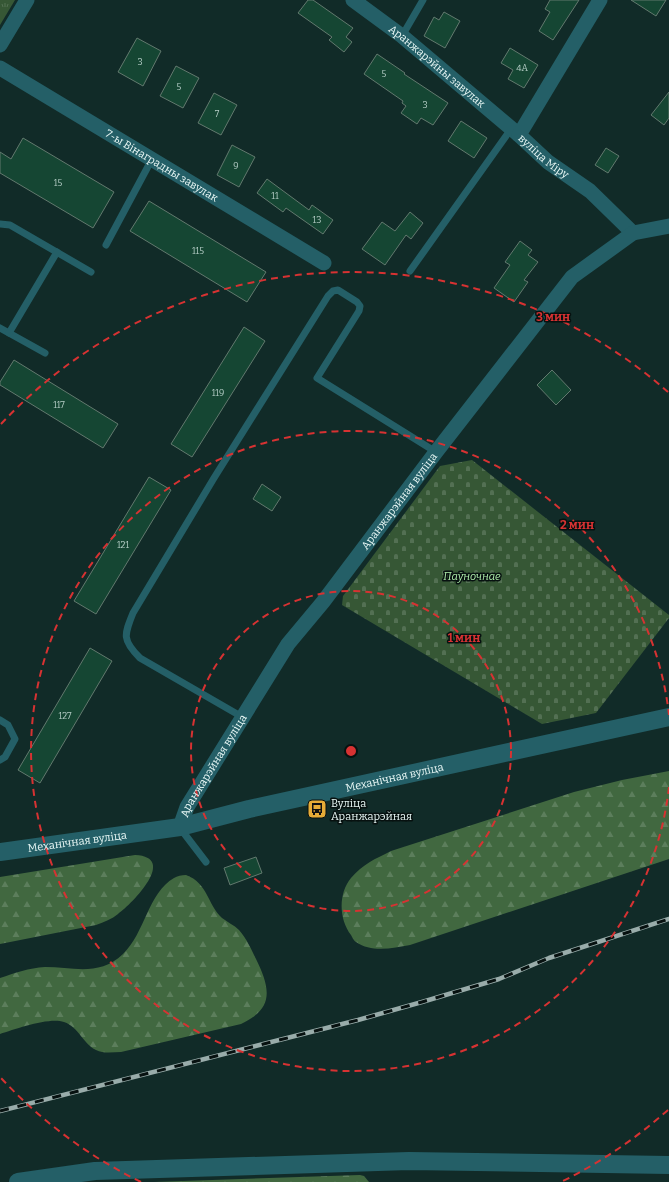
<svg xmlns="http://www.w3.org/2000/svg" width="669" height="1182" font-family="Bitter,serif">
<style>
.grass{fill:url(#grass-tufts)}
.forest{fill:url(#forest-firs)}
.cemetery{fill:url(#cemetery-stones)}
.building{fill:#154633;stroke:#62796e}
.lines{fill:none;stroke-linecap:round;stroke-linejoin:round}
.service{stroke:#245f67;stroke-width:7}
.minor{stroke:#245f67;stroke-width:15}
.tertiary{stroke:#245f67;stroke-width:18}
.rail-casing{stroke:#99acaa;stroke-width:4.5}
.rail{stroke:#071110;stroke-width:3;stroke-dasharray:9;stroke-linecap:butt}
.ring{fill:none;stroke:#d73232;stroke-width:2;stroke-dasharray:7 5}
.labels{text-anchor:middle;stroke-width:3;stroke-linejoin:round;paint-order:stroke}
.number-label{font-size:9px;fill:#b4ccc5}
.street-label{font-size:11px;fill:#e9f8f6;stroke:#071110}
.park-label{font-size:11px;font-style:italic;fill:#afecab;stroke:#071110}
.poi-label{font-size:11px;fill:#e9f8f6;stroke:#071110;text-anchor:start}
.centre{fill:#d73232;stroke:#071110;stroke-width:2}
.ring-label{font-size:12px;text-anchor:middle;font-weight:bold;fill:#d73232;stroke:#071110;stroke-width:3;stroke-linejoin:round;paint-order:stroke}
</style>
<defs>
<pattern id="grass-tufts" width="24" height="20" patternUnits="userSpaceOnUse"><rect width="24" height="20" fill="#365735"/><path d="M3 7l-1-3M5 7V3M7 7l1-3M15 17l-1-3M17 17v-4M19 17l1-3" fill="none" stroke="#537053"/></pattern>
<pattern id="forest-firs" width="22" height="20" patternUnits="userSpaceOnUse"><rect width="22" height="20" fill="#416840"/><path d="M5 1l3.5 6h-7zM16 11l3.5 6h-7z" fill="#5c7e5c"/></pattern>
<pattern id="cemetery-stones" width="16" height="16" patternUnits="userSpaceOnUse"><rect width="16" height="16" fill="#365735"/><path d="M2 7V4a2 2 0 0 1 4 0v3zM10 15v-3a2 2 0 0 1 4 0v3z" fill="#537053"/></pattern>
</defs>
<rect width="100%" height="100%" fill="#112b28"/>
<polygon class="grass" points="0,0 15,0 0,25"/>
<g class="forest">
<path d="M669,771v88l-259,86c-17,3 -38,8 -54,-3 -2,-1 -4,-5 -5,-7 -12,-16 -13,-41 0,-57 12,-14 24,-19 40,-27l183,-59 48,-12z"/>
<path d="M135,855c43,2 -2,48 -17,59 -6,5 -14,8 -22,11l-96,19v-67z"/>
<path d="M186,875c22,8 21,29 36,43 5,4 12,7 17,12 8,9 12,19 17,29 14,29 19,49 -15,65l-120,28c-8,0 -17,2 -25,-2 -13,-6 -17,-23 -32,-28 -15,-5 -48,7 -64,12v-56c15,-5 29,-10 45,-11 28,0 54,10 78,-13 22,-21 25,-61 51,-76 3,-2 8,-3 12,-3z"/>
<polygon points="360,1175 364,1176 369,1182 154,1182"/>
</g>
<polygon class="cemetery" points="472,460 669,615 669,618 596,713 542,724 342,605 343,596 440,466"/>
<g class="building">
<polygon points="308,0 313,0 353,28 346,37 352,42 344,52 329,40 332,37 298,13"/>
<polygon points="550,0 579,0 553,40 539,31 550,12 545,9"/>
<polygon points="631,0 666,0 656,16"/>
<polygon points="444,12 460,21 445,48 424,36 434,17 439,20"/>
<polygon points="137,38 161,51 143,86 118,72"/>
<polygon points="510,48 538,65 524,88 508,79 513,70 501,63"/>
<polygon points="377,54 405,73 404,74 448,103 433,125 421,118 417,124 401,113 406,106 402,103 403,101 364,74"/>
<polygon points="176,66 199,78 183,108 160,96"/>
<polygon points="669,92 669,118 664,125 651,115"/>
<polygon points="214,93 237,105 221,135 198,123"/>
<polygon points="461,121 487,138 474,158 448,141"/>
<polygon points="23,138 114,192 93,228 0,173 0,152 11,159"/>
<polygon points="232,145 255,157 239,187 217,175"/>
<polygon points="606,148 619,156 608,173 595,165"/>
<polygon points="267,179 309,210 312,205 333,220 323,234 286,208 283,212 257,193"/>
<polygon points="149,201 266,272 247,302 130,231"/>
<polygon points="410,212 423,223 411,239 406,235 385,265 362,249 382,222 395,231"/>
<polygon points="520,241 532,250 528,255 538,262 524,280 528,282 514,302 494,288 510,265 505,262"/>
<polygon points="244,327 265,341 192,457 171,444"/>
<polygon points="14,360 118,424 103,448 0,385 0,382"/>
<polygon points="552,370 571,390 556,405 537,385"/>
<polygon points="149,477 171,490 96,614 74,601"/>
<polygon points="262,484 281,497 272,511 253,499"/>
<polygon points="90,648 112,661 40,783 18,770"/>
<polygon points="256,857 262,873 230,885 224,868"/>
</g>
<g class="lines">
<g class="service">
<polyline points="402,36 423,0"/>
<polyline points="0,224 10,225 91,272"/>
<polyline points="106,245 152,159"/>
<polyline points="410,271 511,129"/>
<polyline points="0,328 45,353"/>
<polyline points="9,333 57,252"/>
<path d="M244,718l-104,-60c-18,-18 -16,-23 -7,-45l81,-135 114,-182 5,-5 5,-1 19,12 3,4 -1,5 -42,67 119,74"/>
<polyline points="0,720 8,725 15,739 5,757 0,760"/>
<polyline points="180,828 206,862"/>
</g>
<g class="minor">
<path id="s1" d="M353,0l49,36 117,99"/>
<path id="s2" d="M600,0l-81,135 29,27 42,29 43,42"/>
<polyline points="0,45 27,0"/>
<path id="s3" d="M0,68l324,195"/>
<path id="s4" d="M180,827l7,-20 101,-163 35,-42 113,-150 136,-175 61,-44 36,-7"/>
</g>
<g class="tertiary">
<path id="s5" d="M0,852l180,-25 69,-18 420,-92"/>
<polyline points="18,1182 95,1171 409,1161 669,1165"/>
</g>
<g class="rail-casing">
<polyline id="rail" points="0,1111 358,1020 422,1002 499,979 549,958 669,919"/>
</g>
<use href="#rail" class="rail"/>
</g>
<g class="ring">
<circle cx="351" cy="751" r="160"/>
<path d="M669 787A320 320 0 1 1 669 715"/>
<path d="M668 1110A479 479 0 0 1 561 1182M141 1182A479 479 0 0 1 1 1078M1 424A479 479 0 0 1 668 392"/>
</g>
<defs>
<g id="bus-square" transform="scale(1)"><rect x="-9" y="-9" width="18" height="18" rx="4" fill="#e7ac37" stroke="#071110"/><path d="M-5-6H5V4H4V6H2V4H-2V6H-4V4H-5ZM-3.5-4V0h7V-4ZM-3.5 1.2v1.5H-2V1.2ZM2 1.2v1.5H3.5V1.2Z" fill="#111"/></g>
</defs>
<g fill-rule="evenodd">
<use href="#bus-square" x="317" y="809"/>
</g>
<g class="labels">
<g class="number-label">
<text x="140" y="65">3</text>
<text x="522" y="71">4А</text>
<text x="384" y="77">5</text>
<text x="179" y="90">5</text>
<text x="425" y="108">3</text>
<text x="217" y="117">7</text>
<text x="236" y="169">9</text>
<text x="58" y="186">15</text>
<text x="275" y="199">11</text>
<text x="317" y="223">13</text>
<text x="198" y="254">115</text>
<text x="218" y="396">119</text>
<text x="59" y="408">117</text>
<text x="123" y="548">121</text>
<text x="65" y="719">127</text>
</g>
<g class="street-label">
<text dy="4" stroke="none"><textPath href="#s1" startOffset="107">Аранжарэйны завулак</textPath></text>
<text dy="4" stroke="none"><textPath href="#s2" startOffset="190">вуліца Міру</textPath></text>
<text dy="4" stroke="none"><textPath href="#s3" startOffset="189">7-ы Вінаградны завулак</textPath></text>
<text dy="4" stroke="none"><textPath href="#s4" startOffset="394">Аранжарэйная вуліца</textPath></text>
<text dy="4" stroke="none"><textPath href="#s4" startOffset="70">Аранжарэйная вуліца</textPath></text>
<text dy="4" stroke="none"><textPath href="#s5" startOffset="402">Механічная вуліца</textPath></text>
<text dy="4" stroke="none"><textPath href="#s5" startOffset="78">Механічная вуліца</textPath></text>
</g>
<g class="park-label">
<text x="472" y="580">Паўночнае</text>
</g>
<g class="poi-label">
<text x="331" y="807">Вуліца<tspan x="331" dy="13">Аранжарэйная</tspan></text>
</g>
</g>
<circle cx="351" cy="751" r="6" class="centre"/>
<g class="ring-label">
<text x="553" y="321">3 мин</text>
<text x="577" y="529">2 мин</text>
<text x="464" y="642">1 мин</text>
</g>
</svg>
